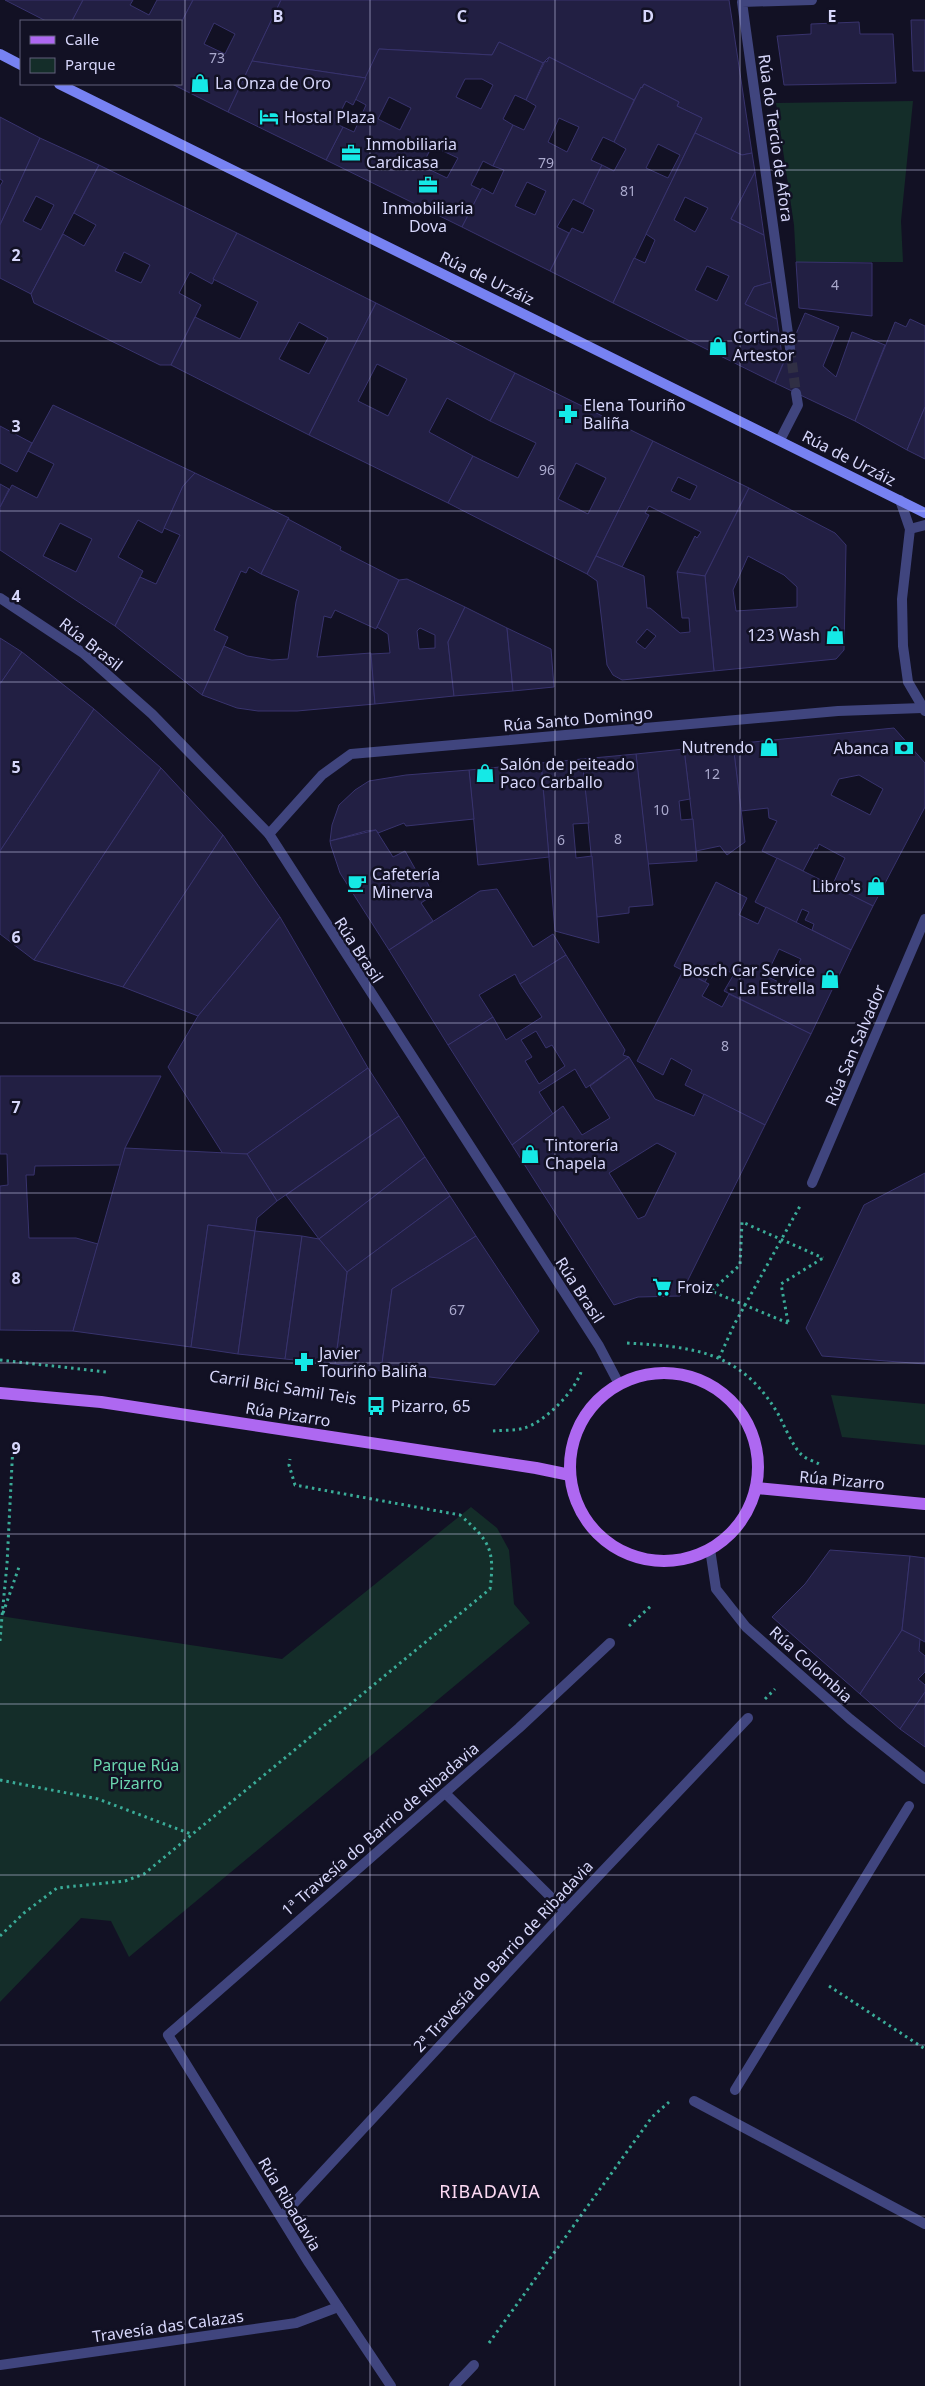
<svg xmlns="http://www.w3.org/2000/svg" width="925" height="2386" font-family="'Noto Sans',sans-serif">
<style>
.green{fill:#142d29}
.building{fill:#221f43;stroke:#38336d;fill-rule:evenodd}
.lines{fill:none;stroke-linecap:round;stroke-linejoin:round}
.minor-tunnel{stroke:#302f44;stroke-width:10;stroke-dasharray:10 5;stroke-linecap:butt}
.path{stroke:#3aac98;stroke-width:3;stroke-dasharray:2.5 4;stroke-linecap:butt}
.service{stroke:#40457e;stroke-width:10}
.pedestrian{stroke:#40457e;stroke-width:10}
.minor{stroke:#40457e;stroke-width:10}
.secondary{stroke:#7782f2;stroke-width:10}
.primary{stroke:#ae68f1;stroke-width:12}
.grid{fill:none;stroke:#d7d7fb;stroke-width:1;stroke-opacity:0.55}
.labels{text-anchor:middle;stroke-width:5;stroke-linejoin:round;paint-order:stroke}
.number-label{font-size:14px;fill:#aaa9cd}
.poi-label{font-size:16px;fill:#d7d7fb;stroke:#121124;text-anchor:start}
.street-label{font-size:16px;fill:#d7d7fb;stroke:#121124}
.park-label{font-size:16px;fill:#6ad5ae;stroke:#121124}
.neighbourhood-label{font-size:18px;letter-spacing:1px;fill:#fcd9f3;stroke:#121124}
.grid-label{font-size:16px;text-anchor:middle;font-weight:bold;fill:#d7d7fb;stroke:#121124;stroke-width:5;stroke-linejoin:round;paint-order:stroke}
</style>
<rect width="100%" height="100%" fill="#121124"/>
<g class="green">
<polygon points="913,101 901,221 903,262 796,262 794,225 776,103"/>
<polygon points="831,1395 925,1404 925,1445 842,1437"/>
<polygon points="471,1507 497,1528 509,1550 514,1604 530,1623 129,1957 111,1921 81,1918 0,2002 0,1616 282,1659"/>
</g>
<g class="building">
<polygon points="5,0 83,0 72,21 46,21"/>
<polygon points="83,0 133,0 130,5 149,15 157,0 193,0 181,23 181,21 72,21"/>
<path d="M193,0h88l-53,112 -56,-28h9v-61zM214,23l21,11 -10,20 -21,-10z"/>
<polygon points="281,0 729,0 752,153 742,155 695,133 702,118 677,106 679,102 644,84 634,100 549,57 543,63 499,42 492,55 379,49 366,78 252,61"/>
<polygon points="911,20 925,20 925,71 913,71"/>
<polygon points="859,22 860,34 893,34 896,83 784,85 777,36 811,34 811,24"/>
<path d="M499,42l44,21 -17,37 -11,-5 -12,24 10,6 -20,41 -10,-5 -12,24 10,5 -19,37 -136,-67 17,-33 11,5 12,-27 -11,-6 24,-50 113,6zM465,79h17l11,6 -12,24 -25,-12zM389,97l22,11 -11,22 -22,-11zM432,146l26,12 -11,20 -25,-12z"/>
<path d="M549,57l85,43 -20,42 -11,-5 -12,23 11,5 -19,39 -10,-5 -16,28 12,6 -19,38 -88,-44 20,-39 11,6 11,-24 -11,-4 20,-41 11,5 12,-24 -10,-6 19,-39 2,1zM559,118l20,9 -12,25 -19,-10zM527,182l19,9 -11,24 -20,-9z"/>
<polygon points="252,61 366,78 353,105 346,101 335,123 343,127 326,160 228,112"/>
<path d="M644,84l35,18 -2,4 25,12 -89,185 -63,-32 22,-43 11,5 11,-23 -11,-6 19,-39 12,6 12,-22 -12,-7 27,-55 1,1zM658,144l22,11 -12,23 -22,-10z"/>
<polygon points="0,117 40,138 0,225 0,186 3,181 0,179"/>
<path d="M695,133l47,22 10,-2 3,19 -24,47 33,16 7,47 -17,5 -9,17 32,15 6,44 -8,20 -162,-80 21,-45 11,5 10,-23 -9,-6zM685,197l23,11 -13,24 -21,-12zM707,266l22,10 -12,25 -22,-11z"/>
<path d="M40,138l59,27 -68,129 -31,-16v-53zM36,196l18,9 -13,25 -18,-9z"/>
<path d="M99,165l138,68 -25,51 -22,-12 -11,21 22,12 -30,60h-11l-126,-62 -3,-9 32,-60 21,12 12,-21 -22,-12zM124,252l26,13 -9,18 -26,-12z"/>
<polygon points="755,172 764,235 731,219"/>
<path d="M237,233l139,70 -67,132 -138,-70 24,-48 45,22 18,-37 -45,-23zM299,322l29,16 -19,36 -30,-15z"/>
<polygon points="796,262 872,263 872,316 799,308"/>
<polygon points="771,282 777,319 745,304 754,287"/>
<path d="M376,303l139,70 -25,48 -43,-23 -18,34 44,24 -25,47 -139,-68zM377,364l30,15 -19,37 -30,-15z"/>
<polygon points="805,313 839,327 823,366 836,377 852,332 885,345 855,421 775,383"/>
<polygon points="910,319 925,326 925,407 907,450 855,421 895,322 906,327"/>
<path d="M515,373l138,68 -66,133 -139,-71 25,-47 45,22 18,-35 -46,-22zM576,463l30,15 -18,36 -30,-15z"/>
<path d="M53,405l142,68 -12,13 -21,47 -24,-13 -20,37 25,14 -28,55 -115,-76v-43l12,-22 25,13 17,-34 -26,-13zM60,523l32,16 -16,33 -33,-16z"/>
<polygon points="925,407 925,459 907,450"/>
<polygon points="0,426 32,443 17,472 0,463"/>
<path d="M653,441l96,47 -44,88 -28,-4 18,-36 2,2 4,-6 -52,-26 -4,7 4,2 -27,52 -26,-11zM678,477l19,9 -7,14 -19,-9z"/>
<polygon points="195,473 289,518 261,574 249,567 246,573 241,571 214,630 228,637 202,695 115,626 140,577 156,584 180,535 164,528 183,486"/>
<polygon points="0,484 9,489 0,507"/>
<path d="M749,488l86,45 11,12 -2,105 -8,9 -122,12 -9,-95zM748,556l36,19 13,12v20l-61,4 -3,-21z"/>
<polygon points="288,519 341,547 340,550 399,580 376,629 335,610 331,618 324,616 317,657 371,653 375,704 297,711 258,711 237,708 202,695 224,646 247,656 272,660 288,659 296,602 299,591 261,574"/>
<path d="M596,556l48,20 3,32h3l30,25 10,-1 -1,-14h-7l-5,-46 28,4 9,95 -92,9 -9,-5 -6,-10 -10,-84 -10,-7zM647,629l9,7 -11,13 -9,-7z"/>
<path d="M407,579l58,28 -17,35 6,54 -79,8 -4,-50 19,-1 -2,-19 -11,-7 22,-47zM420,628l15,7v13l-16,1 -2,-18z"/>
<polygon points="465,607 507,628 513,691 454,696 448,642"/>
<polygon points="507,628 551,649 554,687 513,691"/>
<polygon points="0,638 22,652 0,684"/>
<polygon points="22,652 94,709 0,851 0,684"/>
<polygon points="94,709 161,768 34,960 0,934 0,851"/>
<path d="M894,728l31,35v44l-52,99 -41,-20 13,-28 -26,-14 -2,5 -2,-1 -12,23 -41,-20 15,-30 -8,-3 -1,-10 -27,3 -8,-67zM859,775l24,14 -13,26 -39,-20 8,-16z"/>
<polygon points="733,744 745,842 727,855 720,846 696,851 684,749"/>
<polygon points="684,749 690,799 679,801 681,820 693,819 697,861 648,864 636,754"/>
<polygon points="636,754 653,905 629,907 629,913 597,917 582,759"/>
<polygon points="582,759 589,823 573,824 576,858 592,856 599,943 555,931 541,763"/>
<polygon points="541,763 549,857 478,865 469,770"/>
<polygon points="161,768 223,835 123,987 34,960"/>
<polygon points="469,770 474,819 406,826 404,823 378,833 376,830 366,831 330,841 332,825 339,805 355,790 369,781 406,775"/>
<polygon points="376,830 393,857 405,851 418,874 422,871 433,895 421,903 433,921 389,950 340,873 331,846 330,841"/>
<polygon points="223,835 280,917 198,1016 123,987"/>
<polygon points="777,858 873,906 851,950 812,930 814,924 805,920 809,912 802,909 796,923 755,902"/>
<path d="M716,882l31,16 -8,17 19,9 8,-17 85,43 -40,84 -87,-43 10,-17 -20,-10 -9,18 -31,-16zM779,949l22,10 -14,27 -21,-10z"/>
<polygon points="497,889 533,947 553,934 566,955 520,984 515,974 479,995 493,1017 448,1045 389,950 480,891"/>
<polygon points="280,917 368,1068 247,1154 223,1154 168,1067 198,1016"/>
<path d="M566,955l59,95 -2,5 6,2 -43,31 -11,-19 -36,23 14,22 -41,31 -64,-100 45,-28 13,23 36,-23 -22,-33zM536,1031l10,17 6,-3 13,21 -26,18 -14,-23 7,-4 -11,-17z"/>
<polygon points="683,971 709,984 702,996 722,1007 729,994 811,1034 765,1125 685,1085 692,1070 671,1058 663,1075 637,1061"/>
<path d="M629,1057l26,42 39,17 10,-22 61,31 -85,171 -42,1 -24,8 -102,-160 51,-39 19,29 28,-17 -20,-32zM657,1143l19,10 -31,63 -7,3 -29,-46z"/>
<polygon points="368,1068 399,1116 277,1201 247,1154"/>
<polygon points="0,1076 161,1076 125,1148 121,1165 35,1166 34,1175 26,1175 29,1238 76,1238 98,1244 73,1331 0,1330 0,1186 8,1185 7,1154 0,1154"/>
<polygon points="399,1116 425,1157 319,1239 286,1195"/>
<polygon points="125,1148 247,1154 277,1201 257,1218 255,1231 208,1225 191,1347 73,1331"/>
<polygon points="425,1157 450,1196 347,1272 319,1239"/>
<polygon points="925,1173 925,1364 822,1356 806,1328 864,1205"/>
<polygon points="450,1196 476,1236 392,1289 381,1371 335,1364 347,1272"/>
<polygon points="208,1225 255,1231 238,1354 191,1347"/>
<polygon points="255,1231 302,1236 285,1359 238,1354"/>
<polygon points="302,1236 319,1239 347,1272 335,1364 285,1359"/>
<polygon points="476,1236 539,1331 495,1385 381,1371 392,1289"/>
<polygon points="830,1550 910,1556 902,1630 860,1694 772,1617 805,1584"/>
<polygon points="910,1556 925,1558 925,1642 902,1630"/>
<polygon points="902,1630 920,1639 919,1651 925,1656 925,1672 918,1679 925,1685 925,1692 900,1729 860,1694"/>
<polygon points="925,1692 925,1747 900,1729"/>
</g>
<g class="lines">
<polyline class="minor-tunnel" points="790,348 796,393"/>
<g class="path">
<polyline points="788,1322 781,1284 823,1258"/>
<polyline points="788,1323 711,1291 740,1265 742,1222 823,1258"/>
<path d="M627,1343c65,4 112,7 150,69 6,10 16,36 25,43 4,4 12,6 17,9"/>
<polyline points="719,1358 735,1323 800,1206"/>
<polyline points="0,1360 106,1372"/>
<path d="M493,1431c10,-1 22,0 31,-3 20,-5 51,-37 57,-56"/>
<polyline points="13,1444 7,1564 2,1616 19,1567"/>
<polyline points="629,1626 652,1605"/>
<polyline points="0,1641 2,1616"/>
<polyline points="765,1699 775,1689"/>
<polyline points="0,1780 98,1799 191,1834"/>
<path d="M0,1936l24,-23 33,-25 68,-7 19,-7 346,-285c5,-39 0,-48 -30,-74l-165,-30 -6,-20 1,-6"/>
<polyline points="829,1986 925,2049"/>
<polyline points="489,2343 652,2117 669,2102"/>
</g>
<polyline class="service" points="454,2386 474,2365"/>
<polyline class="pedestrian" points="735,2090 909,1806"/>
<g class="minor">
<polyline points="790,348 742,2 812,0"/>
<polyline points="780,440 798,405 796,393"/>
<polyline points="900,500 910,529 902,599 903,646 908,682 925,711"/>
<polyline points="910,529 925,525"/>
<polyline points="0,598 83,653 152,714 269,834 599,1346 619,1384"/>
<polyline points="269,834 322,775 351,754 838,711 922,708"/>
<polyline points="812,1183 925,919"/>
<polyline points="710,1549 716,1589 746,1627 850,1719 925,1779"/>
<polyline points="445,1793 565,1911"/>
<polyline points="694,2101 925,2224"/>
<polyline points="282,2216 565,1911 748,1718"/>
<polyline points="0,2365 296,2323 338,2307"/>
<polyline points="391,2386 309,2263 168,2035 519,1728 610,1643"/>
</g>
<g class="secondary">
<polyline points="0,54 21,65"/>
<polyline points="59,84 925,513"/>
</g>
<g class="primary">
<circle cx="664" cy="1467" r="94"/>
<polyline points="0,1393 101,1402 536,1468 570,1475"/>
<polyline points="756,1488 925,1504"/>
</g>
</g>
<path class="grid" d="M185,0v2386M370,0v2386M555,0v2386M740,0v2386M0,170h925M0,341h925M0,511h925M0,682h925M0,852h925M0,1023h925M0,1193h925M0,1363h925M0,1534h925M0,1704h925M0,1875h925M0,2045h925M0,2216h925"/>
<defs>
<g id="shop-bare" transform="scale(1.5)"><path d="M-5-2.5h2.3a2.7 3.5 0 0 1 5.4 0H5L5.5 6h-11ZM-1.5-2.5h3a1.5 2.3 0 0 0-3 0Z" fill="#15e9e6" stroke="#121124" stroke-width="2.5" paint-order="stroke"/></g>
<g id="hotel-bare" transform="scale(1.5)"><path d="M-6-4.5h1.5V1H6V5H4.5V3h-9V5H-6ZM-4 0a1.8 1.8 0 1 1 3.6 0ZM.5 0V-2.5h3Q6-2.5 6 0Z" fill="#15e9e6" stroke="#121124" stroke-width="2.5" paint-order="stroke"/></g>
<g id="office-bare" transform="scale(1.5)"><path d="M-6-3h4V-5.5h4V-3h4V5H-6ZM-1-4.5V-3h2v-1.5ZM-6 0V1H6V0Z" fill="#15e9e6" stroke="#121124" stroke-width="2.5" paint-order="stroke"/></g>
<g id="pharmacy-bare" transform="scale(1.5)"><path d="M-2-6h4v4h4v4h-4v4h-4v-4h-4v-4h4Z" fill="#15e9e6" stroke="#121124" stroke-width="2.5" paint-order="stroke"/></g>
<g id="bank-bare" transform="scale(1.5)"><path d="M-6-4H6V4H-6ZM0-2.3a2.3 2.3 0 1 0 0 4.6a2.3 2.3 0 1 0 0-4.6Z" fill="#15e9e6" stroke="#121124" stroke-width="2.5" paint-order="stroke"/></g>
<g id="cafe-bare" transform="scale(1.5)"><path d="M-5.5-4.5H6V0H3Q3 3.5 0 3.5H-2.5Q-5.5 3.5-5.5 0ZM3-3.2v2h1.7v-2ZM-6 4.5H4V6H-6Z" fill="#15e9e6" stroke="#121124" stroke-width="2.5" paint-order="stroke"/></g>
<g id="supermarket-bare" transform="scale(1.5)"><path d="M-6-5.5h2.5l.6 2H6L4.5 2H-2.5L-4.4-4H-6ZM-1.5 3.2a1.3 1.3 0 1 0 .1 0ZM3 3.2a1.3 1.3 0 1 0 .1 0Z" fill="#15e9e6" stroke="#121124" stroke-width="2.5" paint-order="stroke"/></g>
<g id="bus-bare" transform="scale(1.5)"><path d="M-5-6H5V4H4V6H2V4H-2V6H-4V4H-5ZM-3.5-4V0h7V-4ZM-3.5 1.2v1.5H-2V1.2ZM2 1.2v1.5H3.5V1.2Z" fill="#15e9e6" stroke="#121124" stroke-width="2.5" paint-order="stroke"/></g>
</defs>
<g fill-rule="evenodd">
<use href="#shop-bare" x="200" y="83"/>
<use href="#hotel-bare" x="269" y="117"/>
<use href="#office-bare" x="351" y="153"/>
<use href="#office-bare" x="428" y="185"/>
<use href="#shop-bare" x="718" y="346"/>
<use href="#pharmacy-bare" x="568" y="414"/>
<use href="#shop-bare" x="835" y="635"/>
<use href="#shop-bare" x="769" y="747"/>
<use href="#bank-bare" x="904" y="748"/>
<use href="#shop-bare" x="485" y="773"/>
<use href="#cafe-bare" x="357" y="883"/>
<use href="#shop-bare" x="876" y="886"/>
<use href="#shop-bare" x="830" y="979"/>
<use href="#shop-bare" x="530" y="1154"/>
<use href="#supermarket-bare" x="662" y="1287"/>
<use href="#pharmacy-bare" x="304" y="1362"/>
<use href="#bus-bare" x="376" y="1406"/>
</g>
<g class="labels">
<g class="number-label">
<text x="217" y="63">73</text>
<text x="546" y="168">79</text>
<text x="628" y="196">81</text>
<text x="835" y="290">4</text>
<text x="547" y="475">96</text>
<text x="712" y="779">12</text>
<text x="661" y="815">10</text>
<text x="618" y="844">8</text>
<text x="561" y="845">6</text>
<text x="725" y="1051">8</text>
<text x="457" y="1315">67</text>
</g>
<g class="poi-label">
<text x="215" y="89">La Onza de Oro</text>
<text x="284" y="123">Hostal Plaza</text>
<text x="366" y="150">Inmobiliaria<tspan x="366" dy="18">Cardicasa</tspan></text>
<text x="428" y="214" text-anchor="middle">Inmobiliaria<tspan x="428" dy="18">Dova</tspan></text>
<text x="733" y="343">Cortinas<tspan x="733" dy="18">Artestor</tspan></text>
<text x="583" y="411">Elena Touriño<tspan x="583" dy="18">Baliña</tspan></text>
<text x="820" y="641" text-anchor="end">123 Wash</text>
<text x="754" y="753" text-anchor="end">Nutrendo</text>
<text x="889" y="754" text-anchor="end">Abanca</text>
<text x="500" y="770">Salón de peiteado<tspan x="500" dy="18">Paco Carballo</tspan></text>
<text x="372" y="880">Cafetería<tspan x="372" dy="18">Minerva</tspan></text>
<text x="861" y="892" text-anchor="end">Libro's</text>
<text x="815" y="976" text-anchor="end">Bosch Car Service<tspan x="815" dy="18">- La Estrella</tspan></text>
<text x="545" y="1151">Tintorería<tspan x="545" dy="18">Chapela</tspan></text>
<text x="677" y="1293">Froiz</text>
<text x="319" y="1359">Javier<tspan x="319" dy="18">Touriño Baliña</tspan></text>
<text x="391" y="1412">Pizarro, 65</text>
</g>
<g class="street-label">
<text transform="translate(776 138) rotate(82)" y="6">Rúa do Tercio de Afora</text>
<text transform="translate(487 278) rotate(26)" y="6">Rúa de Urzáiz</text>
<text transform="translate(849 458) rotate(27)" y="6">Rúa de Urzáiz</text>
<text transform="translate(91 644) rotate(38)" y="6">Rúa Brasil</text>
<text transform="translate(578 719) rotate(-5)" y="6">Rúa Santo Domingo</text>
<text transform="translate(359 950) rotate(57)" y="6">Rúa Brasil</text>
<text transform="translate(855 1045) rotate(-67)" y="6">Rúa San Salvador</text>
<text transform="translate(580 1290) rotate(57)" y="6">Rúa Brasil</text>
<text transform="translate(283 1387) rotate(9)" y="6">Carril Bici Samil Teis</text>
<text transform="translate(288 1414) rotate(9)" y="6">Rúa Pizarro</text>
<text transform="translate(842 1480) rotate(5)" y="6">Rúa Pizarro</text>
<text transform="translate(811 1664) rotate(42)" y="6">Rúa Colombia</text>
<text transform="translate(380 1829) rotate(-41)" y="6">1ª Travesía do Barrio de Ribadavia</text>
<text transform="translate(503 1956) rotate(-47)" y="6">2ª Travesía do Barrio de Ribadavia</text>
<text transform="translate(290 2204) rotate(59)" y="6">Rúa Ribadavia</text>
<text transform="translate(168 2326) rotate(-8)" y="6">Travesía das Calazas</text>
</g>
<g class="park-label">
<text x="136" y="1771">Parque Rúa<tspan x="136" dy="18">Pizarro</tspan></text>
</g>
<g class="neighbourhood-label">
<text x="490" y="2198">RIBADAVIA</text>
</g>
</g>
<g class="grid-label">
<text x="278" y="22">B</text>
<text x="462" y="22">C</text>
<text x="648" y="22">D</text>
<text x="832" y="22">E</text>
<text x="16" y="261">2</text>
<text x="16" y="432">3</text>
<text x="16" y="602">4</text>
<text x="16" y="773">5</text>
<text x="16" y="943">6</text>
<text x="16" y="1113">7</text>
<text x="16" y="1284">8</text>
<text x="16" y="1454">9</text>
</g>
<rect x="20" y="20" width="162" height="65" fill="#121124" stroke="#61607a"/>
<rect x="30" y="36" width="25" height="8" fill="#ae68f1" stroke="#61607a"/>
<text x="65" y="45" font-size="15" fill="#d7d7fb">Calle</text>
<rect x="30" y="58" width="25" height="15" fill="#142d29" stroke="#61607a"/>
<text x="65" y="70" font-size="15" fill="#d7d7fb">Parque</text>
</svg>
